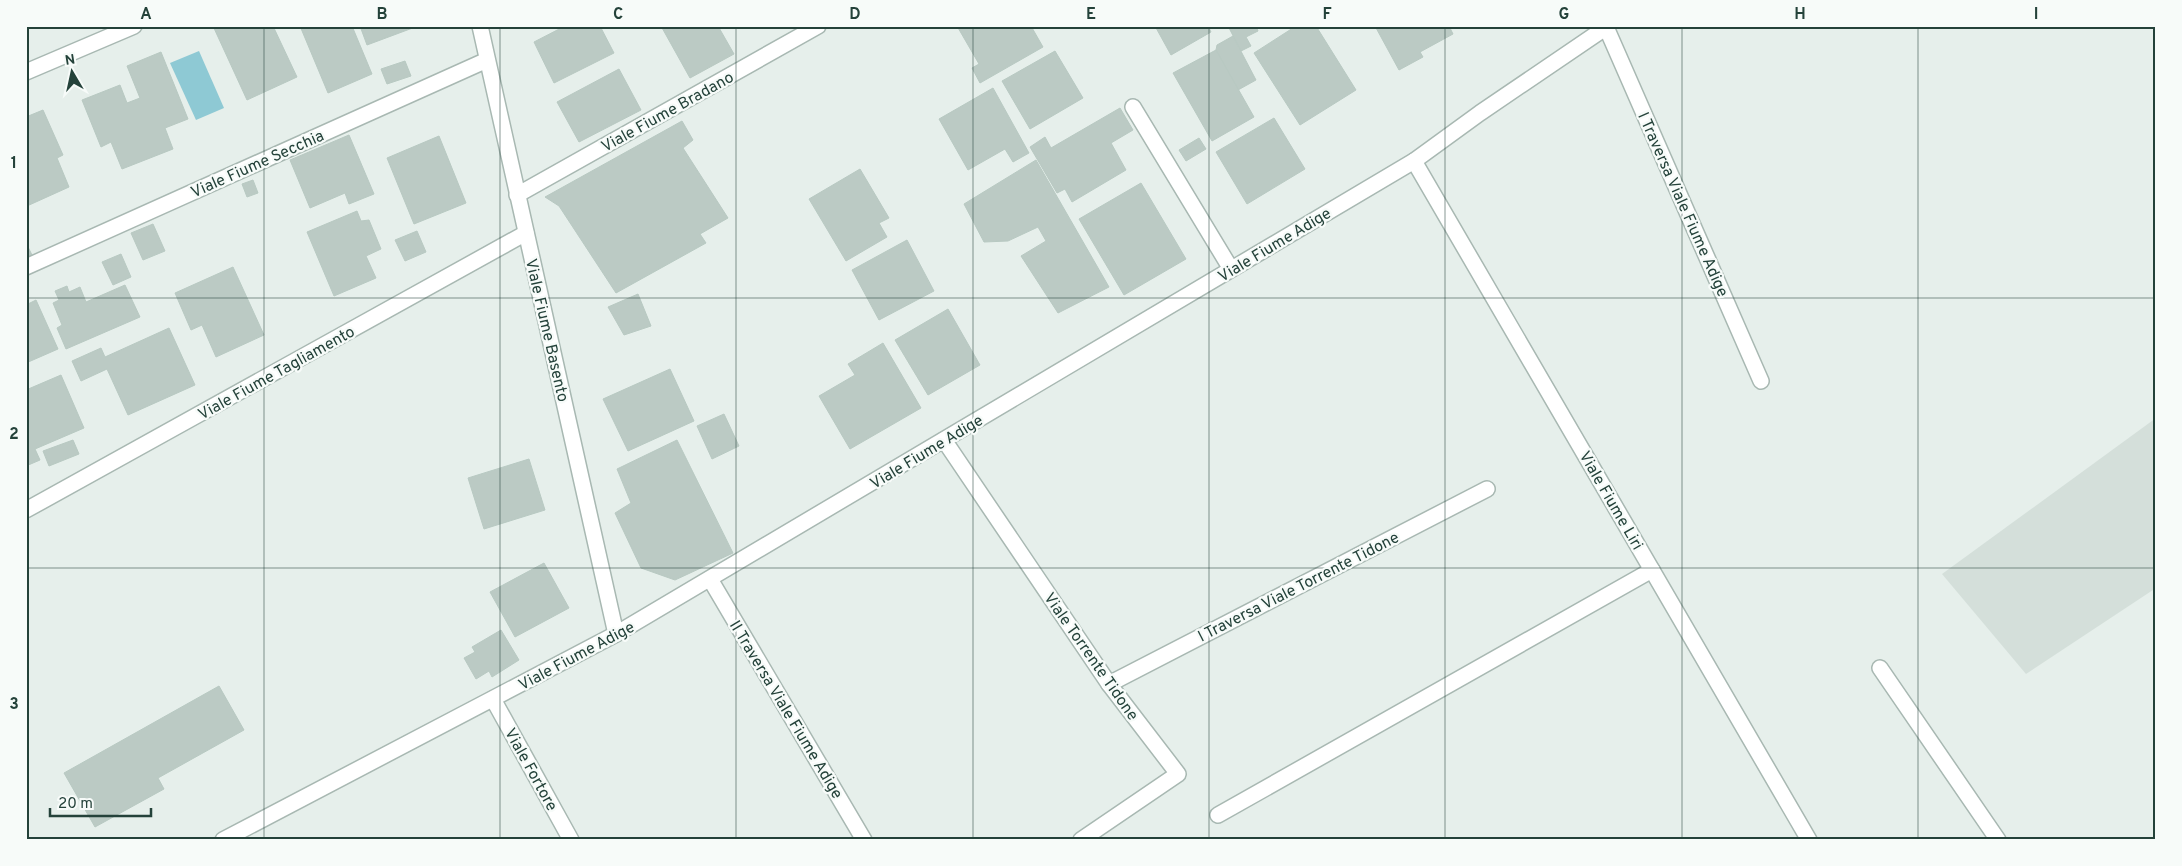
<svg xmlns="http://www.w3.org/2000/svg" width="2182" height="866" font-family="Overpass,sans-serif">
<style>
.built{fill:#d4dfda}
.water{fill:#8ec9d4}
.building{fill:#bbcac4;stroke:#b8c9c2}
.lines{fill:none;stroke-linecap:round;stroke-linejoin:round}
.lane-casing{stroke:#a8b8b2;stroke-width:18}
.street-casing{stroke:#a8b8b2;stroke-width:18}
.lane{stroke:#fff;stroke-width:15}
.street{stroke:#fff;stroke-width:15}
.grid{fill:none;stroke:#24423a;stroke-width:1;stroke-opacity:0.55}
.labels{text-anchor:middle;stroke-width:4.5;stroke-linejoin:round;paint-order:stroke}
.street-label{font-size:16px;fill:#24423a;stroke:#f7fbf9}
.neatline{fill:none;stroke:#24423a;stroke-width:2}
.grid-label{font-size:16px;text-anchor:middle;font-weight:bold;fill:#24423a}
</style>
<rect width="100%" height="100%" fill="#e6efeb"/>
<polygon class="built" points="2156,418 2156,588 2026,674 1942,574"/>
<polygon class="water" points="199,51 224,108 196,120 170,63"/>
<g class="building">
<polygon points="213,26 273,26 297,77 247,100"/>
<polygon points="300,26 352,26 372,74 328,93"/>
<polygon points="360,26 418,26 367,45"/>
<polygon points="565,26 600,26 614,53 554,83 534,42"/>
<polygon points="661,26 718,26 734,54 690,78"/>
<polygon points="957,26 1031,26 1043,47 980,83 972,68 979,64"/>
<polygon points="1155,26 1208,26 1211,32 1171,55"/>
<polygon points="1228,26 1256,26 1258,31 1246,37 1251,46 1241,51"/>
<polygon points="1296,26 1316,26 1356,90 1300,125 1254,53"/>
<polygon points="1375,26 1449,26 1453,34 1420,52 1423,57 1399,70"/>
<polygon points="1233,36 1256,80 1238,90 1216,50 1217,45"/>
<polygon points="1216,50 1254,117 1212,141 1173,73"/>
<polygon points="1055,51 1083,98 1030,129 1002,81"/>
<polygon points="161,52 188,119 165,128 173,149 122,169 111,142 101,147 82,100 120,85 127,103 140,98 127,66"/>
<polygon points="405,61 411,76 387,84 381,69"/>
<polygon points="619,69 641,110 579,142 557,102"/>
<polygon points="993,88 1029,153 1013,162 1005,149 968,170 939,119"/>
<polygon points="1120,108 1133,130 1111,143 1126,170 1072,202 1065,189 1057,193 1030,147 1045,137 1051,148"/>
<polygon points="43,110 63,155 57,158 69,187 27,206 26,117"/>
<polygon points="1274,118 1305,169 1247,204 1216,152"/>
<polygon points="682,121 693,140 683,148 728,218 700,234 706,243 616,293 559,206 545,197"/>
<polygon points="349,135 374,194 349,204 345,193 310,208 290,160"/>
<polygon points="439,136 466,203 414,224 387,158"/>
<polygon points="1199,138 1206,149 1186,161 1179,150"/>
<polygon points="1036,160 1109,287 1058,313 1021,256 1046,241 1038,227 1008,241 984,242 964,204"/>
<polygon points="860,169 889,218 879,223 887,237 846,261 809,199"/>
<polygon points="253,180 258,193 247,197 242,184"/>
<polygon points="1141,183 1186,259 1124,295 1079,219"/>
<polygon points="357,211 361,221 369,220 381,249 366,256 376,278 334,296 307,232"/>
<polygon points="153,224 165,251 143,260 131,233"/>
<polygon points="417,231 426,252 405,261 395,240"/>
<polygon points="907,240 934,291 879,320 852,270"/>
<polygon points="26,243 32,255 26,257"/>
<polygon points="121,254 131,277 113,285 102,262"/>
<polygon points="233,267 264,335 216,357 202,325 191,330 175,293"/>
<polygon points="125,285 140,317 66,349 57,328 62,325 53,303 59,300 55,291 67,286 69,292 80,287 86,302"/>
<polygon points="638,294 651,326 624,335 608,307"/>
<polygon points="36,300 58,349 26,363 26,305"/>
<polygon points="948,309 980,365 928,395 895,340"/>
<polygon points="169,328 195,385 128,415 107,369 81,381 72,361 101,348 105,357"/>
<polygon points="883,343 921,408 850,449 819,396 855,375 848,364"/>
<polygon points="670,369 694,421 628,451 603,399"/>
<polygon points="61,375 84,428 35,449 40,460 26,466 26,390"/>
<polygon points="724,414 739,446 712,459 697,426"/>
<polygon points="73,440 79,454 49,466 43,451"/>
<polygon points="677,440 733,553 675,580 641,568 615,513 631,503 617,469"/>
<polygon points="529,459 545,510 484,529 468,478"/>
<polygon points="544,563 569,608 515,637 490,592"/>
<polygon points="501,630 519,660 492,677 489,671 476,679 464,658 475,652 472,647"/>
<polygon points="219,686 244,730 158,778 164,789 95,827 64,773"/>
</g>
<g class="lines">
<g class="lane-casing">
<polyline id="lane" points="1133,107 1231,269"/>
</g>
<g class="street-casing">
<g id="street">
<polyline points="480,26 616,634"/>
<polyline points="1606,27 1761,381"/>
<polyline points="26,72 134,26"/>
<polyline points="1414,161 1809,840"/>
<polyline points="517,195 818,26"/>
<polyline points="26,267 487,60"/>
<polyline points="944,440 1109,684 1178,774 1081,840"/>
<polyline points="26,510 526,233"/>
<polyline points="710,579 864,840"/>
<polyline points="1880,668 1998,840"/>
<polyline points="1109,684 1487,489"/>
<polyline points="493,699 571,840"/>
<polyline points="1218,815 1652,570"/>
<polyline points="223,840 616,634 1414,161 1480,113 1608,26"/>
</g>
</g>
<use href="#lane" class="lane"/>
<use href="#street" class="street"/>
</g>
<path class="grid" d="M264,26v814M500,26v814M736,26v814M973,26v814M1209,26v814M1445,26v814M1682,26v814M1918,26v814M26,298h2130M26,568h2130"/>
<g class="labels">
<g class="street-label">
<text transform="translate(667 111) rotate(-29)" y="6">Viale Fiume Bradano</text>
<text transform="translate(257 163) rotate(-24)" y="6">Viale Fiume Secchia</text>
<text transform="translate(1684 204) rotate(66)" y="6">I Traversa Viale Fiume Adige</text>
<text transform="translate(1274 244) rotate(-31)" y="6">Viale Fiume Adige</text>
<text transform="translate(548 330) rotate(77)" y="6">Viale Fiume Basento</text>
<text transform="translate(276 372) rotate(-29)" y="6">Viale Fiume Tagliamento</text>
<text transform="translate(926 451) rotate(-31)" y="6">Viale Fiume Adige</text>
<text transform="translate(1612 500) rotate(60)" y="6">Viale Fiume Liri</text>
<text transform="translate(1298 586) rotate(-27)" y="6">I Traversa Viale Torrente Tidone</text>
<text transform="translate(576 655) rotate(-28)" y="6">Viale Fiume Adige</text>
<text transform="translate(1092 656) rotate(55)" y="6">Viale Torrente Tidone</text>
<text transform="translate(787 709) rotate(59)" y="6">II Traversa Viale Fiume Adige</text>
<text transform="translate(532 769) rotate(61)" y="6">Viale Fortore</text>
</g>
</g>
<rect width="2182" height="866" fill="none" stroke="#f7fbf9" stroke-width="55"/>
<g transform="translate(72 72) rotate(351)" stroke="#f7fbf9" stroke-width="4" paint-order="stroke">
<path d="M0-4L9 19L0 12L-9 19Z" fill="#24423a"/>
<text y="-8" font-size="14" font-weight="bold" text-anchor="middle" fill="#24423a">N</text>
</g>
<path d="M50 808v8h101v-8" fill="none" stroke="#24423a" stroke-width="2.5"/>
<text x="58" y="808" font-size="15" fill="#24423a" stroke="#f7fbf9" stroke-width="4" paint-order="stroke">20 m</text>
<rect x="28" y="28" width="2126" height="810" class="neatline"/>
<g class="grid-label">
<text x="146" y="19">A</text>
<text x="382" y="19">B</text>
<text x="618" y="19">C</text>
<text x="855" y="19">D</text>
<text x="1091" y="19">E</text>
<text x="1327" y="19">F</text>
<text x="1564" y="19">G</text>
<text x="1800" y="19">H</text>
<text x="2036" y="19">I</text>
<text x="14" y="168">1</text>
<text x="14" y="439">2</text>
<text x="14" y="709">3</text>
</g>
</svg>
